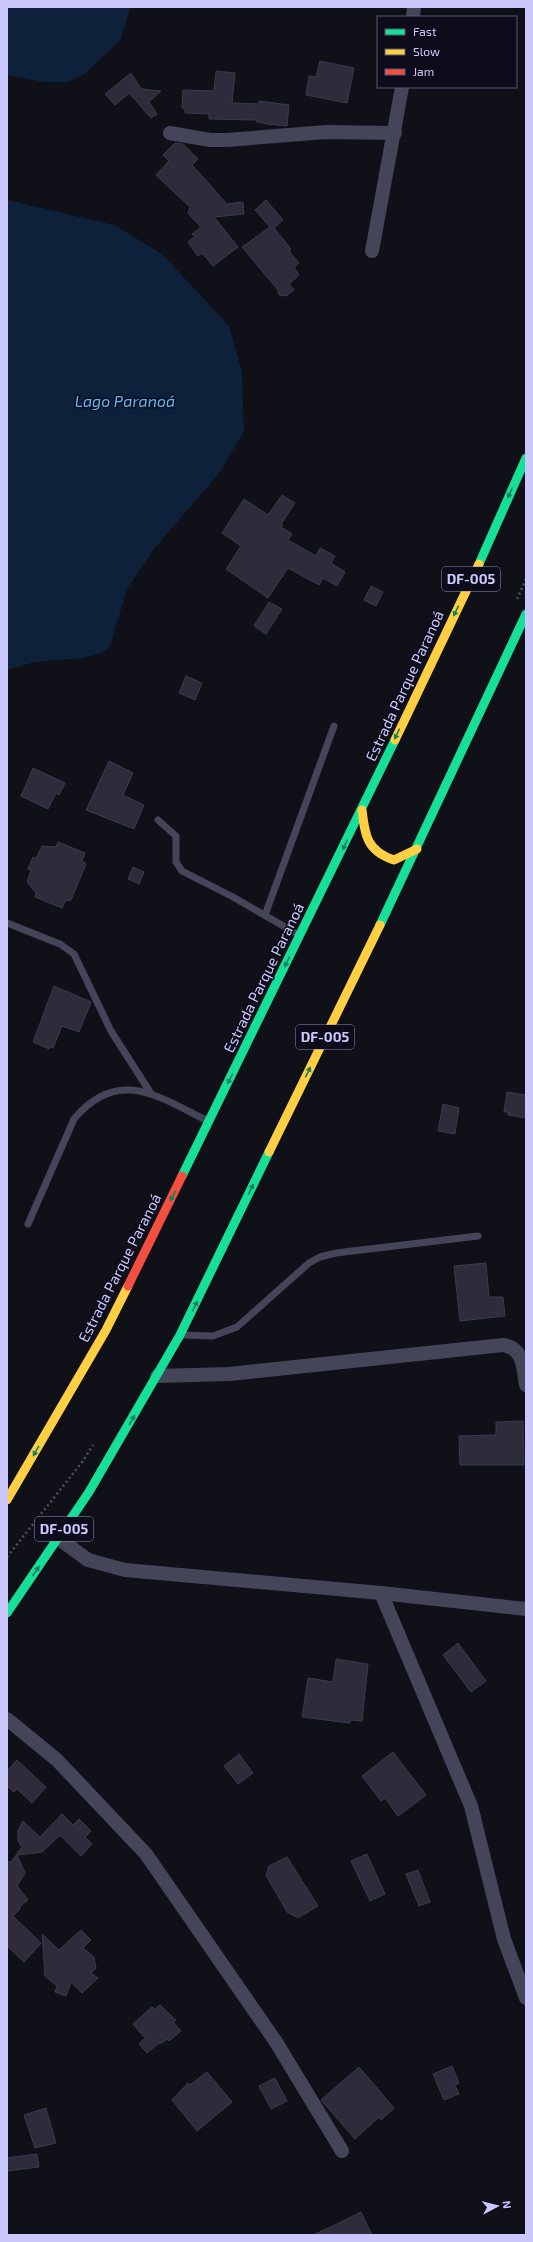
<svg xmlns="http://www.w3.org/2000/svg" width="533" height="2242" font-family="'Exo 2',sans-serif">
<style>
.water{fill:#0d213b}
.building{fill:#2e2c3b;stroke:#3c3a4c}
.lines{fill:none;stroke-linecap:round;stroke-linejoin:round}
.path{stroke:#46545f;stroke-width:2.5;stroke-dasharray:2 3;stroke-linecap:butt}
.lane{stroke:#444559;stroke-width:7}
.street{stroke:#444559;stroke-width:14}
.fast{stroke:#16e098;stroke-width:9}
.slow{stroke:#ffcf43;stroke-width:9}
.jam{stroke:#f24e42;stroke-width:9}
.oneway{fill:#128160}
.labels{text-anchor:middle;stroke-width:3;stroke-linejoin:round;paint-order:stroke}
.shield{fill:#0d0c1b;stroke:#9290b9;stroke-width:1}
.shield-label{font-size:14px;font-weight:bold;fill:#cbc8fd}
.street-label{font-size:15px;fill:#cbc8fd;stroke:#0d0c1b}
.water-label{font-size:16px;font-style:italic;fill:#5ab9f9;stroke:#0d0c1b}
</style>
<rect width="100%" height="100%" fill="#101018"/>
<g class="water">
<polygon points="7,7 130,7 121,39 85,74 68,82 44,82 7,75"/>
<polygon points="7,200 114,225 162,254 229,326 242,372 244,431 221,471 154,549 127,589 110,646 102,653 82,658 35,662 7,670"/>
</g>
<g class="building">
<polygon points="320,61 354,68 347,103 306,95 309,76 316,77"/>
<polygon points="216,71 235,73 232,103 259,104 259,101 289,105 287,126 267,124 257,122 257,120 209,119 209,114 185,113 185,108 182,108 183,90 214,91"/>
<polygon points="131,73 141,89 161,91 149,102 157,114 151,118 129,93 115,105 105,94"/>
<polygon points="175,143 183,144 198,159 192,165 227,204 243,202 244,214 214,217 238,247 213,266 202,253 198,256 188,242 195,236 192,234 201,227 188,213 190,207 156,175 169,161 163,155"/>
<polygon points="266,200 283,220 274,228 291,249 289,251 299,263 294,267 299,275 289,284 294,290 286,296 279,295 278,290 242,247 270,227 255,210"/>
<polygon points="282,495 295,503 281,524 283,525 281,527 292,534 288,540 316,556 320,548 335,556 331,563 345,572 337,586 323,578 319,585 288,568 268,598 226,569 241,546 222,533 244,499 268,515"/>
<polygon points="371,586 383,592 376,606 364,600"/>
<polygon points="269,602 282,609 266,634 254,626"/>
<polygon points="186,676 202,683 195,700 179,693"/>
<polygon points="109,761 133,773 123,795 144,805 134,829 86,810"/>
<polygon points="33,768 65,783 59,795 56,793 48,809 21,796"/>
<polygon points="58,842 85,853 82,861 86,864 71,900 65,901 62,908 35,897 36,893 27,882 31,870 28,869 33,857 36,859 42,846 56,847"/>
<polygon points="133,867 144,872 139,884 128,879"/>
<polygon points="54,986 91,1002 79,1032 62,1026 53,1048 50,1047 49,1049 33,1042"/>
<polygon points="507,1092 526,1095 526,1118 508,1115 508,1112 504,1112"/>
<polygon points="443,1104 459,1108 455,1134 438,1131"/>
<polygon points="486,1263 489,1297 503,1297 505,1316 460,1321 454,1266"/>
<polygon points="523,1421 524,1465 460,1465 459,1436 496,1435 496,1422"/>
<polygon points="458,1643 486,1681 471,1692 443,1655"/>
<polygon points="336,1659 368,1664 362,1721 351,1720 350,1723 302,1717 308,1678 333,1682"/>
<polygon points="393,1752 426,1795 398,1816 385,1798 381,1801 362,1776"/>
<polygon points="239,1754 253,1773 238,1784 224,1766"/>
<polygon points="17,1760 46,1787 32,1803 17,1789 14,1792 7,1786 7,1771"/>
<polygon points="62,1814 73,1825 79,1819 91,1831 85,1837 92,1844 81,1856 60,1835 42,1852 17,1855 25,1873 17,1886 28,1900 20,1906 20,1909 13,1916 41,1943 24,1962 7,1946 7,1862 11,1862 22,1847 18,1841 18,1831 23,1821 40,1837"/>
<polygon points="367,1854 385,1894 370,1901 351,1861"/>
<polygon points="287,1857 318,1906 298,1918 287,1912 266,1875 269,1866"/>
<polygon points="418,1870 430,1902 419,1906 406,1874"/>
<polygon points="81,1930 91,1940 83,1948 94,1957 96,1968 91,1973 98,1978 82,1993 71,1982 66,1996 55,1992 57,1986 45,1976 42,1934 59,1950"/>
<polygon points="160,2005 176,2020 173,2022 181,2031 169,2041 167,2039 162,2043 159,2043 147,2053 139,2044 145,2038 133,2024 152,2007 155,2009"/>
<polygon points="452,2066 459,2083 455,2085 459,2094 444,2100 433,2074"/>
<polygon points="359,2067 394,2108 381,2120 379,2117 355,2139 321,2100"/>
<polygon points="207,2072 232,2102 197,2131 172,2100 188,2083 190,2085"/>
<polygon points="275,2078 287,2101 271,2109 259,2086"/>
<polygon points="46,2108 56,2143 35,2148 24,2115"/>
<polygon points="37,2154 39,2167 7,2171 7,2158"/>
<polygon points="361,2212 372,2235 313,2235 337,2224"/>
</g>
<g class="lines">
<g class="path">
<polyline points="517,599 526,579"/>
<polyline points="7,1557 83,1461 93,1445"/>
</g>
<g class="lane">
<polyline points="158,820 176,836 176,862 182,871 233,897 299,935"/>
<polyline points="265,915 334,726"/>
<polyline points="7,923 60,944 74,954 111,1031 150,1092"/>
<path d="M28,1224l46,-105c44,-53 85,-22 134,2"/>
<polyline points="183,1335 213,1336 237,1327 309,1263 320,1257 336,1253 478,1236"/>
</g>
<g class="street">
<polyline points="413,17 414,7"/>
<polyline points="170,133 210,140 227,140 326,132 395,133"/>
<polyline points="372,251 402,87"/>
<path d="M157,1376l72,-2 274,-29c21,3 20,23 23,40"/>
<polyline points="58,1538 88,1560 125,1570 381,1593 471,1806 504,1939 526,1998"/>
<polyline points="381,1593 526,1609"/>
<polyline points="7,1719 57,1760 146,1854 276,2042 342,2151"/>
</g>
<g class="fast">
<polyline points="479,564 526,458"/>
<polyline points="380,925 526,614"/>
<polyline points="182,1176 395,740"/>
<polyline points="7,1613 89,1492 180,1335 269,1152"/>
</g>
<g class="slow">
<polyline points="395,740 479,564"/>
<path d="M362,810c3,26 5,41 32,50l23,-11"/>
<polyline points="269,1152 380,925"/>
<polyline points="7,1500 106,1330 128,1286"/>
</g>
<polyline class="jam" points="128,1286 182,1176"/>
</g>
<defs><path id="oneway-solid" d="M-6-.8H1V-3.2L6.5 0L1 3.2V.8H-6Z"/></defs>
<g class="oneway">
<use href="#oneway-solid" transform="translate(510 493) rotate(114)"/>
<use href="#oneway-solid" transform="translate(456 611) rotate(116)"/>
<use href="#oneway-solid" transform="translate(397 734) rotate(115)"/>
<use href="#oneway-solid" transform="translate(345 845) rotate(116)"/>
<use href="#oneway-solid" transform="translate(287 962) rotate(116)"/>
<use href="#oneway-solid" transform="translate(308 1072) rotate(-64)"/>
<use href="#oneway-solid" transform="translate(230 1079) rotate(116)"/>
<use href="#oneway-solid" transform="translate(251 1189) rotate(-64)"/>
<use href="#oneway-solid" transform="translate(173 1196) rotate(116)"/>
<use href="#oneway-solid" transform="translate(195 1306) rotate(-64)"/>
<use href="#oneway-solid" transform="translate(132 1420) rotate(-60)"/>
<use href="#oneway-solid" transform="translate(36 1451) rotate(120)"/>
<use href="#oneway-solid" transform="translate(36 1571) rotate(-56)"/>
</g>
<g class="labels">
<g class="shield">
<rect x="442" y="567" width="58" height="24" rx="3"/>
<rect x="296" y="1025" width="58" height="24" rx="3"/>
<rect x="35" y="1517" width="58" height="24" rx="3"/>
</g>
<g class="shield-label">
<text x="471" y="584">DF-005</text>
<text x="325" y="1042">DF-005</text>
<text x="64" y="1534">DF-005</text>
</g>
<g class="street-label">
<text transform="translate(405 686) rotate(-65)" y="5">Estrada Parque Paranoá</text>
<text transform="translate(264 978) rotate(-64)" y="5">Estrada Parque Paranoá</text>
<text transform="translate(120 1268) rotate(-63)" y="5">Estrada Parque Paranoá</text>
</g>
<g class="water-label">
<text x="125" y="407">Lago Paranoá</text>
</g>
</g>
<rect width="533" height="2242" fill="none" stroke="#cbc8fd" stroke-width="16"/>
<rect x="377" y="16" width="140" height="72" fill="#0d0c1b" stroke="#595775"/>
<rect x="385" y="29" width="20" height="6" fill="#16e098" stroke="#595775"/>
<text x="413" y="36" font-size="12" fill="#cbc8fd">Fast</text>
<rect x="385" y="49" width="20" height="6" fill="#ffcf43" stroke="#595775"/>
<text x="413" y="56" font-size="12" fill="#cbc8fd">Slow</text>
<rect x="385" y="69" width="20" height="6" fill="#f24e42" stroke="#595775"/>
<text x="413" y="76" font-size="12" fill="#cbc8fd">Jam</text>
<g transform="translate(497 2206) rotate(83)" stroke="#0d0c1b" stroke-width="3" paint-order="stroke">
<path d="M0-3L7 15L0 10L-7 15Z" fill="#cbc8fd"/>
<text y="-6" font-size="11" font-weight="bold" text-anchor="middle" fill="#cbc8fd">N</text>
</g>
</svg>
